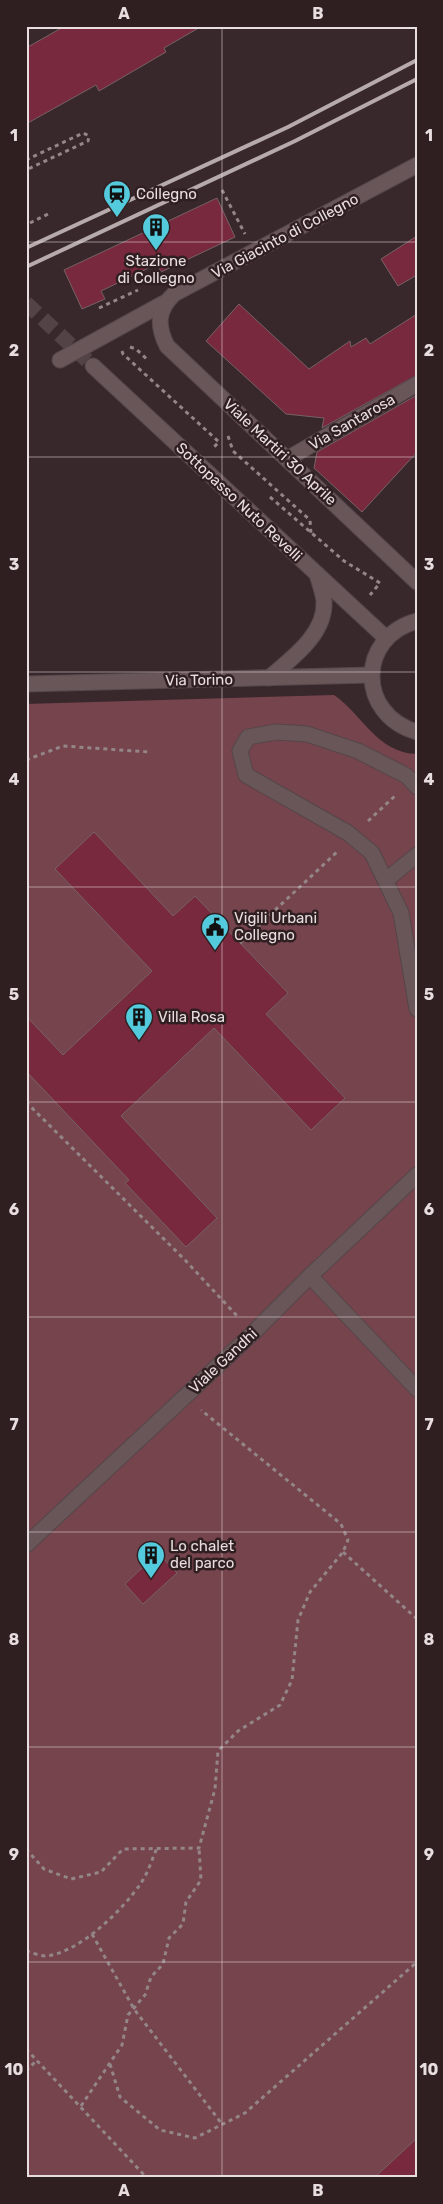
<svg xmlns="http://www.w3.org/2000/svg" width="443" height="2204" font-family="Rubik,sans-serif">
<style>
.green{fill:#76444d}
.building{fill:#79293e;stroke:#756265}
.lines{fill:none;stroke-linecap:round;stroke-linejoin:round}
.tertiary-tunnel{stroke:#534346;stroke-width:15;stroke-dasharray:15 8;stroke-linecap:butt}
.service-casing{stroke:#544649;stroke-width:17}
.pedestrian-casing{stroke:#544649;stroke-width:17}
.minor-casing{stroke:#544649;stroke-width:17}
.tertiary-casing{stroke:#544649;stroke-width:17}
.path{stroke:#948688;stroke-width:3;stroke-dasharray:4 4;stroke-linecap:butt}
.service{stroke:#695659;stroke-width:15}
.pedestrian{stroke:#695659;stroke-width:15}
.minor{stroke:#695659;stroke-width:15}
.tertiary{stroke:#695659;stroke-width:15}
.rail{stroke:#b7aaac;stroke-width:4}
.grid{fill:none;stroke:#e8dddf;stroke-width:1;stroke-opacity:0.55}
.labels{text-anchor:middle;stroke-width:5;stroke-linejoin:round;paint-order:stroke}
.poi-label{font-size:15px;fill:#e8dddf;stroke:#2f1f21;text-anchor:start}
.street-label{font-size:15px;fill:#e8dddf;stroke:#2f1f21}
.neatline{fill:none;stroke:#e8dddf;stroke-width:2}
.grid-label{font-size:16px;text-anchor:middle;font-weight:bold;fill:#e8dddf}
</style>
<rect width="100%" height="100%" fill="#39282b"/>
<path class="green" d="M334,695c28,19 43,58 83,59v1424h-391v-1474z"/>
<g class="building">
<polygon points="65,26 202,26 164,48 166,52 99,91 96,85 26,124 26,48"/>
<polygon points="217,198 235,237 161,272 157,264 101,291 105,299 82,309 64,270"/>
<polygon points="417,236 417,275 398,286 381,259"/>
<polygon points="239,304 309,369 350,341 351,347 366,338 370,344 417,314 417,375 322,428 324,418 286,414 206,341"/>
<polygon points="417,395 417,452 362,512 314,468 317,452"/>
<polygon points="94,832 173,916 195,896 240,943 288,993 266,1014 345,1098 311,1130 214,1028 121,1116 217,1218 186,1247 125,1183 129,1180 26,1071 26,1016 63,1055 152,971 55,869"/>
<polygon points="158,1553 177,1573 143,1604 125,1584"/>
<polygon points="417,2138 417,2178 374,2178"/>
</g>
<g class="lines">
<polyline class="tertiary-tunnel" points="26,303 93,366"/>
<g class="service-casing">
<g id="service">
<polyline points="60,360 164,303"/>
<polyline points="417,787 407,776 358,751 307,734 276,732 248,737 240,751 246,775 348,833 372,853 401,913 417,1009"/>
<polyline points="386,880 417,855"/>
</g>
</g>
<g class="pedestrian-casing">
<polyline id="pedestrian" points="26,1545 253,1333 310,1276"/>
</g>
<g class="minor-casing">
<g id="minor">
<path d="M417,165l-243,129c-17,16 -17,32 -7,52l250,236"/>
<polyline points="287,459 417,384"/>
<polyline points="417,1175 310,1276 417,1389"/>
</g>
</g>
<g class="tertiary-casing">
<g id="tertiary">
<polyline points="93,366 386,638"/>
<path d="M417,621c-60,16 -60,94 0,111"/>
<path d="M269,678c23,-20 57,-44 55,-77 -1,-9 -5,-19 -7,-27"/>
<polyline points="26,684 371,675"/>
</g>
</g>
<g class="path">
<polyline points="26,160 83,133 89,136 88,141 26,170"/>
<polyline points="222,190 245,234"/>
<polyline points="30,223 50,213"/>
<polyline points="99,308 138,290"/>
<polyline points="130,347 136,349 149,361"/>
<polyline points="122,351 123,354 219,442 214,447"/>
<polyline points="228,436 233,451 310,520 311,534"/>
<polyline points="270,497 344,561 380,583 370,595"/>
<polyline points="26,760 63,746 149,752"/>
<polyline points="368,821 396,795"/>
<polyline points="240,943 337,852"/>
<polyline points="26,1102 185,1260 239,1318"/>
<polyline points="343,1552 417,1619"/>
<polyline points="26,1849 44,1869 71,1879 101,1872 123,1849 199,1848 215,1789 218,1751 238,1731 280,1705 292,1680 298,1620 310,1592 343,1552 348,1540 341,1524 201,1410"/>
<polyline points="92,1934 134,2009 222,2124"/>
<path d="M26,1951c6,1 13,5 19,5 33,-2 78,-46 96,-73 7,-10 11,-24 16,-35"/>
<polyline points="26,2049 147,2178"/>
<polyline points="110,2064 120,2097 160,2130 195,2138 245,2113 417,1962"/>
<polyline points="26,2071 37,2060"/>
<polyline points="81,2106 122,2045 128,2015 145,1995 151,1977 163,1964 169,1938 183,1924 186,1902 201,1880 199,1848"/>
</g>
<use href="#service" class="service"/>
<use href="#pedestrian" class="pedestrian"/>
<use href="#minor" class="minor"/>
<use href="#tertiary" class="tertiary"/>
<g class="rail">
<polyline points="26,248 288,127 417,60"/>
<polyline points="26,267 295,141 417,79"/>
</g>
</g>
<path class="grid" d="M222,26v2152M26,242h391M26,457h391M26,672h391M26,887h391M26,1102h391M26,1317h391M26,1532h391M26,1747h391M26,1962h391"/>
<defs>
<g id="station-pin" transform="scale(1.4375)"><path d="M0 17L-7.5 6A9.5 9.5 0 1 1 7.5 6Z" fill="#54cadd" stroke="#2f1f21"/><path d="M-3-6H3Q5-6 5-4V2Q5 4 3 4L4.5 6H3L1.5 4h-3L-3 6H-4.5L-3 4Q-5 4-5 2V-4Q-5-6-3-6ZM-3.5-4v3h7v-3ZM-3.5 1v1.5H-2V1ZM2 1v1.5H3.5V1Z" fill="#111"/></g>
<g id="building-pin" transform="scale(1.4375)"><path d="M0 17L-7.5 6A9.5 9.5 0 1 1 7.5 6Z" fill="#54cadd" stroke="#2f1f21"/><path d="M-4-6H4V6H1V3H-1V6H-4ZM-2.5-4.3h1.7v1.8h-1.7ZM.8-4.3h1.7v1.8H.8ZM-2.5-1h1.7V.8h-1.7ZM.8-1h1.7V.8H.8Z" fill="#111"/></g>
<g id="civic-pin" transform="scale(1.4375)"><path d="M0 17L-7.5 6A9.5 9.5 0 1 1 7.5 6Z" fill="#54cadd" stroke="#2f1f21"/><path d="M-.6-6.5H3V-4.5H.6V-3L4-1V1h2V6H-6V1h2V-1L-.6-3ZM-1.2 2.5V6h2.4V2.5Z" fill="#111"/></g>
</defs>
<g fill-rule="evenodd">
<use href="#station-pin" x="117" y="194"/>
<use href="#building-pin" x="156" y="227"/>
<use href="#civic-pin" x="215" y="927"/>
<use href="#building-pin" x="139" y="1017"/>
<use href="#building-pin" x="151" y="1555"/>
</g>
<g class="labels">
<g class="poi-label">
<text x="136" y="199">Collegno</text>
<text x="156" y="266" text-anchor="middle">Stazione<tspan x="156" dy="17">di Collegno</tspan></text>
<text x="234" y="923">Vigili Urbani<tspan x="234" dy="17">Collegno</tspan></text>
<text x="158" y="1022">Villa Rosa</text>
<text x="170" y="1551">Lo chalet<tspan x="170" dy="17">del parco</tspan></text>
</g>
<g class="street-label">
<text transform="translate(285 236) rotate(-28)" y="5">Via Giacinto di Collegno</text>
<text transform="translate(352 422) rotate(-30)" y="5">Via Santarosa</text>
<text transform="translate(280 452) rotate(43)" y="5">Viale Martiri 30 Aprile</text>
<text transform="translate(239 502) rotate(43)" y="5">Sottopasso Nuto Revelli</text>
<text transform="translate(199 680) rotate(-1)" y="5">Via Torino</text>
<text transform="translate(223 1361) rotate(-43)" y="5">Viale Gandhi</text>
</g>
</g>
<rect width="443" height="2204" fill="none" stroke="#2f1f21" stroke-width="55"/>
<rect x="28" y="28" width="388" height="2148" class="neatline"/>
<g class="grid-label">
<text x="124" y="19">A</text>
<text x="318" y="19">B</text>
<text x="14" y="141">1</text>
<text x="429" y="141">1</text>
<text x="14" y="356">2</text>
<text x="429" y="356">2</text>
<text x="14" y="570">3</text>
<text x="429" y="570">3</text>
<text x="14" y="785">4</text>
<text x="429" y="785">4</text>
<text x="14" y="1000">5</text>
<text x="429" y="1000">5</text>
<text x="14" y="1215">6</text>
<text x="429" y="1215">6</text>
<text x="14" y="1430">7</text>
<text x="429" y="1430">7</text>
<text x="14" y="1645">8</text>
<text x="429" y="1645">8</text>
<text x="14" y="1860">9</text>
<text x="429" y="1860">9</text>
<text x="14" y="2075">10</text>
<text x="429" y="2075">10</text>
<text x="124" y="2196">A</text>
<text x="318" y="2196">B</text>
</g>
</svg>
